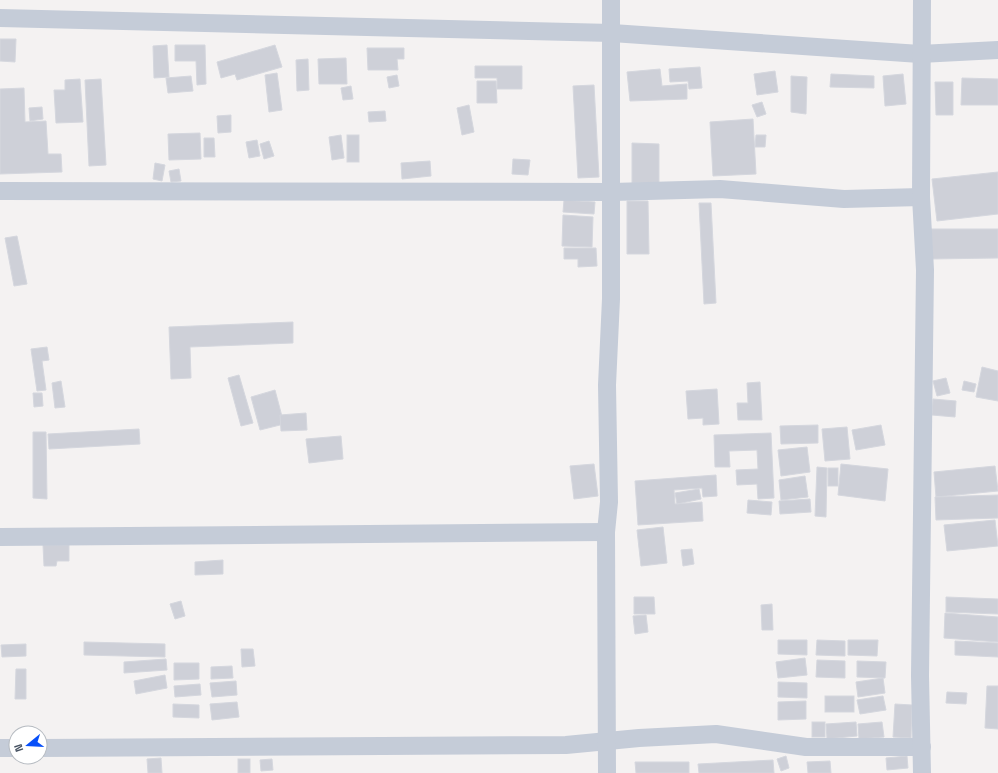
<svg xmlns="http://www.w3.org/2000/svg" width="998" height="773" font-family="'Space Grotesk',sans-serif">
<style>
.building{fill:#ced0d8;stroke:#d5d7de}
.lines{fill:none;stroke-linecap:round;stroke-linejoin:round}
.street{stroke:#c5ccd8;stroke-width:18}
</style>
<rect width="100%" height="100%" fill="#f4f2f2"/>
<g class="building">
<polygon points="0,39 16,39 15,62 0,61"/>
<polygon points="167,45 169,77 154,78 153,46"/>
<polygon points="175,45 205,45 206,84 197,85 196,61 175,61"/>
<polygon points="275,45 282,67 237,80 235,74 221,78 217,62"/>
<polygon points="367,48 404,48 404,59 397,59 398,70 368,70"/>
<polygon points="346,58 347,84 319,84 318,59"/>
<polygon points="308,59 309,90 297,91 296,60"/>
<polygon points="475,66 522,66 522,89 497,89 497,78 475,78"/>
<polygon points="700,67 702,88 689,89 688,81 670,82 669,69"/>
<polygon points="660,69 662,86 687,84 687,99 630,101 627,72"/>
<polygon points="775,71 778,92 757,95 754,74"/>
<polygon points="277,73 282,110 269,112 265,75"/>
<polygon points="831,74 874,76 874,88 830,87"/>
<polygon points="903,74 906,104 885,106 883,76"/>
<polygon points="397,75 399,86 389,88 387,77"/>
<polygon points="191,76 193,91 168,93 166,78"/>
<polygon points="791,76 807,77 806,114 791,112"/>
<polygon points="962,78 998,79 998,105 961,105"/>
<polygon points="80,79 83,122 56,123 54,90 65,90 65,80"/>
<polygon points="101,79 106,165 89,166 85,80"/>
<polygon points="477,81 496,81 497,103 477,103"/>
<polygon points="935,82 953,82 953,115 936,115"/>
<polygon points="594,85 599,177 578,178 573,86"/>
<polygon points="351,86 353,99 343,100 341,88"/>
<polygon points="24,88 25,122 46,121 48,154 61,154 62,172 0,174 0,89"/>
<polygon points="762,102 766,114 757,117 752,105"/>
<polygon points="469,105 474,132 462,135 457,108"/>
<polygon points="42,107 43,119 30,121 29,108"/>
<polygon points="385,111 386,121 369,122 368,112"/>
<polygon points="231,115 231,132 218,133 217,116"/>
<polygon points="753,119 756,174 713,176 710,122"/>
<polygon points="200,133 201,159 169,160 168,134"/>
<polygon points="341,135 344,158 332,160 329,137"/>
<rect x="347" y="135" width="12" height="27"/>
<polygon points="756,135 766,135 765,147 755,147"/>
<polygon points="204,138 214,138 215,157 204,157"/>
<polygon points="257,140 260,156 249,158 246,142"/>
<polygon points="269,141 274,156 264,159 260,144"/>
<polygon points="632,143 659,144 659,183 632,183"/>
<polygon points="513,159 530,160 528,175 512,174"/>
<polygon points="430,161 431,176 402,179 401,163"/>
<polygon points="155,163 165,165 162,181 153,179"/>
<polygon points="179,169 181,181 171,182 169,171"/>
<polygon points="998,172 998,214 937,221 932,179"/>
<polygon points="564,200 595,202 594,214 563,212"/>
<polygon points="627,201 648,201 649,254 627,254"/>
<polygon points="699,203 711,203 716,303 704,304"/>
<polygon points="563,215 593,217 592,247 562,246"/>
<polygon points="930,229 998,229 998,258 931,259"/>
<polygon points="17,236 27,284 14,286 5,238"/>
<polygon points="564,248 596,248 597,266 578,267 578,259 564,259"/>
<polygon points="293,322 293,343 190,347 191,378 171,379 169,327"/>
<polygon points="47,347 49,360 42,361 46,390 37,391 31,349"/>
<polygon points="982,367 998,371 998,401 976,397"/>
<polygon points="239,375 253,423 241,426 228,378"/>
<polygon points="946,378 950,393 937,396 933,381"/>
<polygon points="61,381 65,407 55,408 52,383"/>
<polygon points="964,381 976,384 974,392 962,390"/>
<polygon points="760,382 762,420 738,420 737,403 748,403 747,383"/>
<polygon points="717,389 719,424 703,425 703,418 688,419 686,391"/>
<polygon points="275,390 284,424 260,430 251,397"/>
<polygon points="33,393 42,393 43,406 34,407"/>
<polygon points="933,399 956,401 955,417 932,415"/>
<polygon points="306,413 307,430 281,431 280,415"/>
<polygon points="818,425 818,443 781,444 780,426"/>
<polygon points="881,425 885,445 856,450 852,430"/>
<polygon points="847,427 850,459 825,461 822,429"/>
<polygon points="139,429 140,444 49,449 48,434"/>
<polygon points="33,432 46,432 47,499 33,498"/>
<polygon points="771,433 774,498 758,499 757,484 737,485 736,470 758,469 757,450 729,451 730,467 715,467 714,435"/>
<polygon points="341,436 343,459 309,463 306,439"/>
<polygon points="807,447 810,472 781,476 778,450"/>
<polygon points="594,464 598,496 574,499 570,466"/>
<polygon points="841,464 888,469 885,501 838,495"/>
<polygon points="995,466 998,491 936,497 934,472"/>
<polygon points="817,467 827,468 826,517 815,516"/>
<rect x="828" y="468" width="10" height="18"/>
<polygon points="716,475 717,496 703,497 702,488 674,490 675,504 702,502 703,521 638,525 635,481"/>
<polygon points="805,476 808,497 781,500 779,480"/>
<polygon points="699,489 701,499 677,504 675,493"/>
<polygon points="998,495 998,518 936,520 935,497"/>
<polygon points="810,499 811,512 780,514 779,501"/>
<polygon points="748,500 772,502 771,515 747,513"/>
<polygon points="995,520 998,546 947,551 944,525"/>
<polygon points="663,527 667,563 641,566 637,530"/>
<polygon points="43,545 69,545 69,561 57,561 56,566 44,566"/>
<polygon points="692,549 694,564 683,566 681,550"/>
<polygon points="223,560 223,574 195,575 195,562"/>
<polygon points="634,597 654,597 655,614 634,614"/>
<polygon points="946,597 998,599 998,614 946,612"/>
<polygon points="181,601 185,616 175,619 170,604"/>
<polygon points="772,604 773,630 762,630 761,605"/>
<polygon points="945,613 998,617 998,642 944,638"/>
<polygon points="646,615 648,632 635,634 633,616"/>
<polygon points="778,640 807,640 807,655 778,654"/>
<polygon points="817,640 845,641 845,656 816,655"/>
<polygon points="848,640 878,640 877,656 848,655"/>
<polygon points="955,641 998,643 998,657 955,655"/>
<polygon points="84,642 165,644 165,657 84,655"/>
<polygon points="26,644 26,656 2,657 1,645"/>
<polygon points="241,649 253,649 255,666 242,667"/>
<polygon points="805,658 807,675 778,678 776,662"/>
<polygon points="166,659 167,670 124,673 124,662"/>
<polygon points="817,660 845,661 845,678 816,677"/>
<polygon points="857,661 886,662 885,678 857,677"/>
<polygon points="174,663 199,663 199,679 174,680"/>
<polygon points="232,666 233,678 211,679 211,667"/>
<polygon points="16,669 26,669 26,699 15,699"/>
<polygon points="165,675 167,688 136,694 134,681"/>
<polygon points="883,678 885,693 858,697 856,682"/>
<polygon points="236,681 237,695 212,697 210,683"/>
<polygon points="778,682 807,683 807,698 778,697"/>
<polygon points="200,684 201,695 175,697 174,686"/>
<polygon points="987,686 998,686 998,729 985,728"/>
<polygon points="947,692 967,693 966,704 946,703"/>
<rect x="825" y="696" width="29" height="16"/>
<polygon points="883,696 886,710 860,714 857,700"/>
<polygon points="806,701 806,719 778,720 778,702"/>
<polygon points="237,702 239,717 212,720 210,704"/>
<polygon points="173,704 199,705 199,718 173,717"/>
<polygon points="895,704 912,705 911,738 893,737"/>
<rect x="812" y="722" width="13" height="15"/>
<polygon points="856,722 857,736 827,739 826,724"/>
<polygon points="882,722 884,737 859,739 858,724"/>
<polygon points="786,756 789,768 781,771 777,759"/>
<polygon points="907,756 908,768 887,770 886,758"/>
<polygon points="161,758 162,773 148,773 147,759"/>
<rect x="238" y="759" width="12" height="14"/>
<polygon points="272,759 273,770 261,771 260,760"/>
<polygon points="773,760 774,773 699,773 698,764"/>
<polygon points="830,761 831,773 808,773 807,762"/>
<polygon points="635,762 689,762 689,773 636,773"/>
</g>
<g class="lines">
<g class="street">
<polyline points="0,18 612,33 920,54 998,50"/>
<polyline points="0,191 612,192 720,189 844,199 921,197"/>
<polyline points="0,537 606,532"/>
<polyline points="0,748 16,748"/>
<polyline points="40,748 566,745 639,738 716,734 806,747 922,747"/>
<polyline points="607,773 606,532 609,502 607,385 611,299 611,0"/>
<polyline points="922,773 920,676 925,270 921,197 922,0"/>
</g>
</g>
<g transform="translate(28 745) rotate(252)"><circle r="19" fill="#ffffff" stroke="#b5bac0"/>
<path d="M0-3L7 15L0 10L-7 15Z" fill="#074ff9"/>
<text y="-6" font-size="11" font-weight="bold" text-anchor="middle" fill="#475262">N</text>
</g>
</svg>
